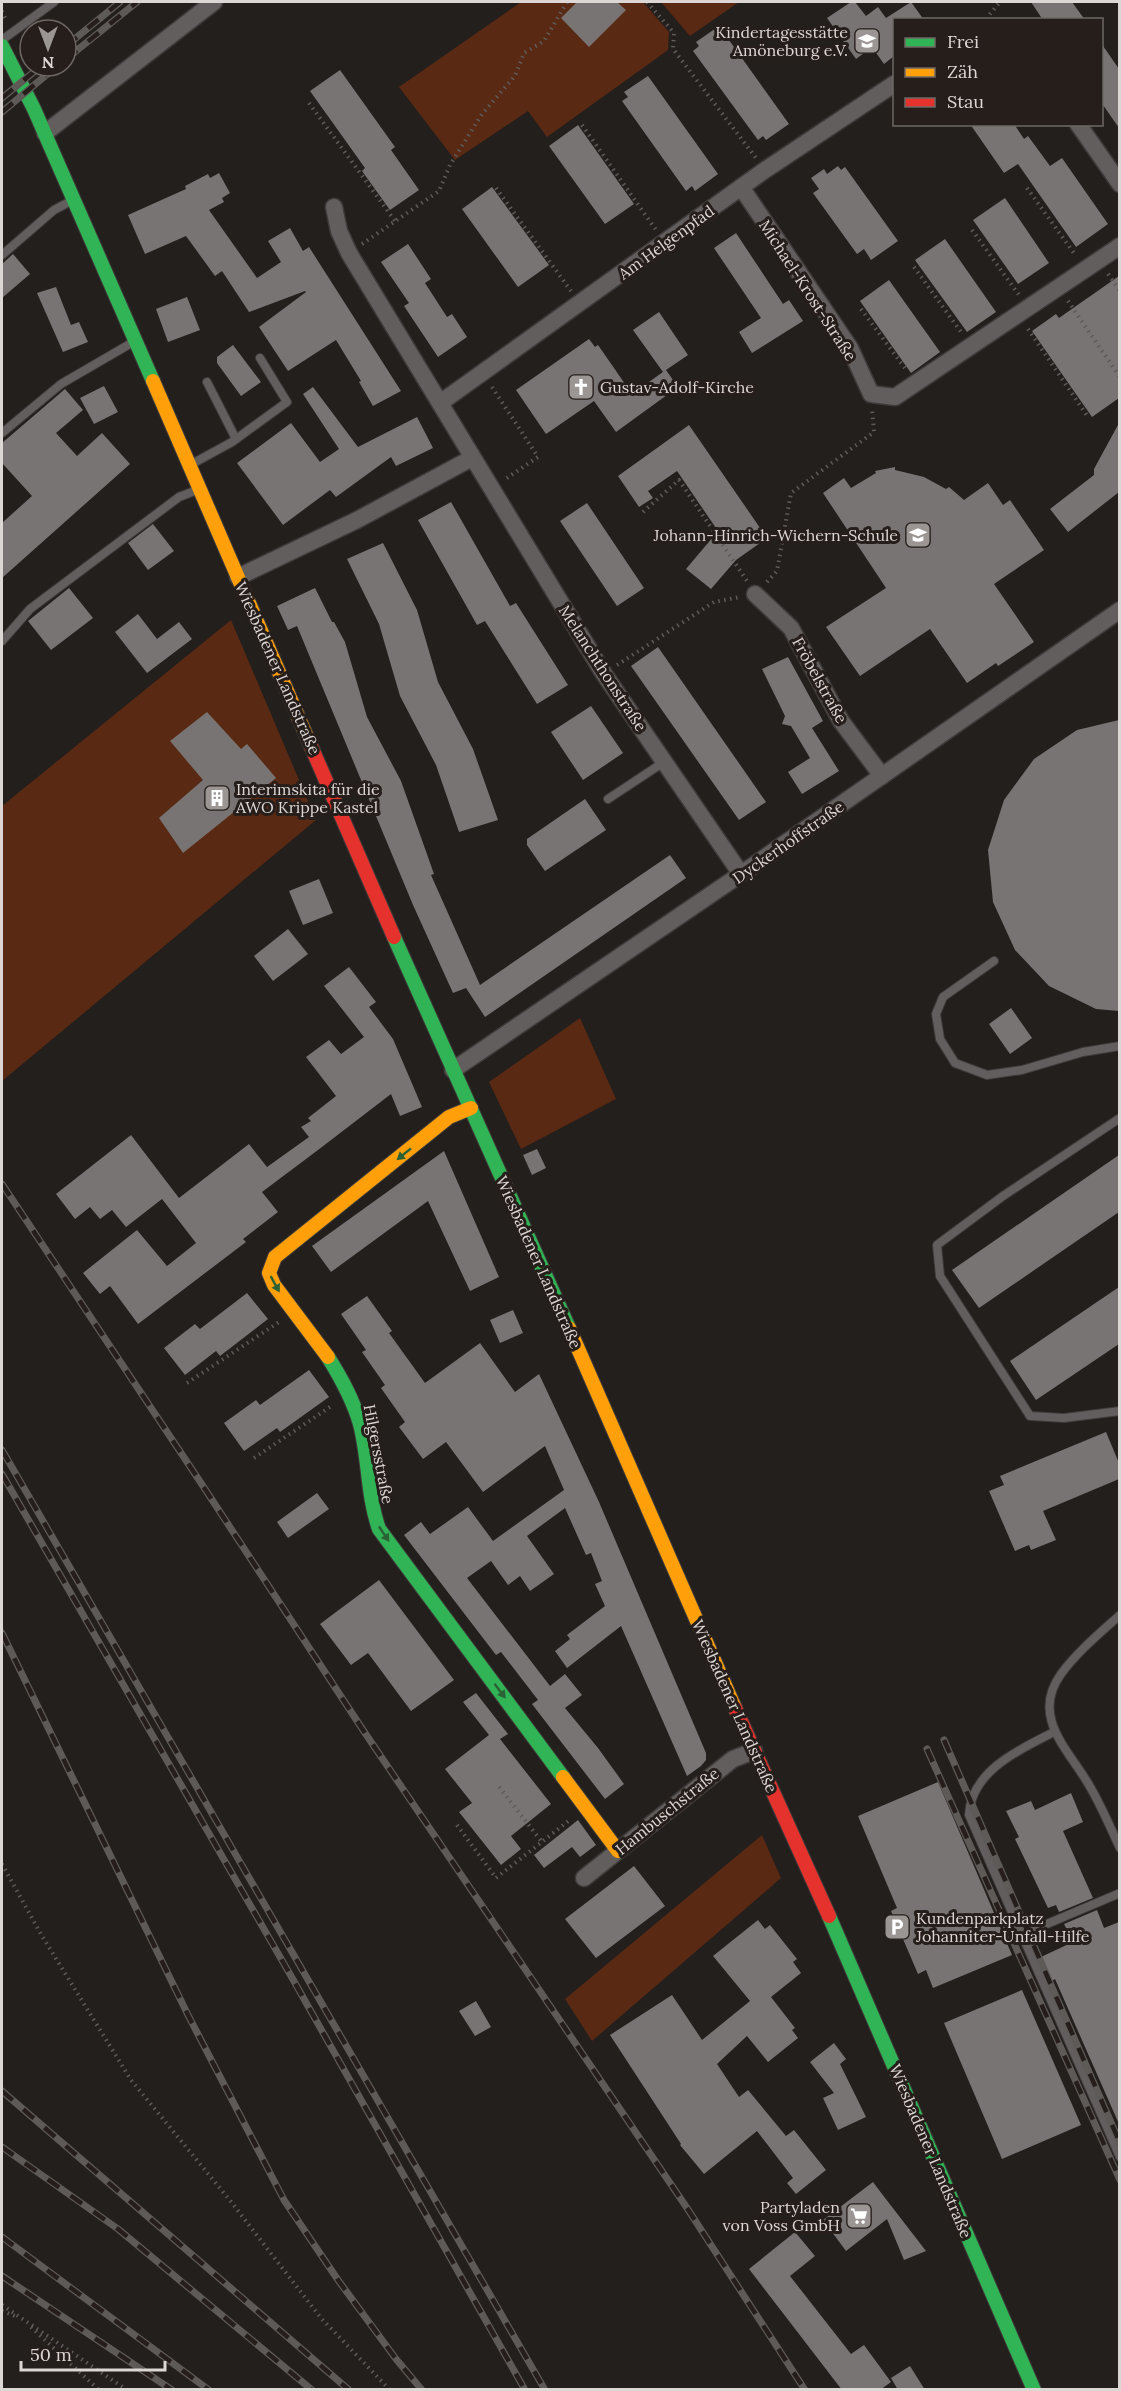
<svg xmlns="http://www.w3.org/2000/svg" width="1121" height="2391" font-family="Lora,serif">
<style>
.green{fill:#592913}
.building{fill:#787473}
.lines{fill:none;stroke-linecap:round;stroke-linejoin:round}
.lane-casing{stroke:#3e3a39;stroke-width:10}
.street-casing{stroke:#3e3a39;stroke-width:19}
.fast-casing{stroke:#3e3a39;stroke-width:16}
.slow-casing{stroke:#3e3a39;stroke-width:16}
.jam-casing{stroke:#3e3a39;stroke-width:16}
.path{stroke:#5e5b5a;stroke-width:4;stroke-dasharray:1.5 4.5;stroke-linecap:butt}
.lane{stroke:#615e5d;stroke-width:8}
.street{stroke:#615e5d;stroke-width:16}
.fast{stroke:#30b455;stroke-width:14}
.slow{stroke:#ff9f0a;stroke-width:14}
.jam{stroke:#e5322d;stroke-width:14}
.rail-casing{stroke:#5d5a58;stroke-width:7}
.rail{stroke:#251e1b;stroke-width:4.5;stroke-dasharray:14;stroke-linecap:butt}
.oneway{fill:#2a6235}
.labels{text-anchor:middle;stroke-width:6;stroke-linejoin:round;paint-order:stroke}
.poi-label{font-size:16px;fill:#dcd6d4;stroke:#251e1b;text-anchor:end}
.street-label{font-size:16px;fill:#dcd6d4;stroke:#251e1b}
</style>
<rect width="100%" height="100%" fill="#231f1d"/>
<g class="green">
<polygon points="521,2 643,2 669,32 668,50 547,137 528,111 455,160 399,87"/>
<polygon points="661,2 739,2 690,36"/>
<polygon points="231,620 316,820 2,1081 2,806"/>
<polygon points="580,1018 616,1099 521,1149 489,1082"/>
<polygon points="762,1835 781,1878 592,2041 565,1999"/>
</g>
<g class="building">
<polygon points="577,2 617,2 626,10 589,47 561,18"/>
<polygon points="851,2 855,2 866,16 878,7 886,18 911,2 924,20 894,20 894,56 884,64 872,47 856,59 827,18"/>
<polygon points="1031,2 1072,2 1085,20 1043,20"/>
<polygon points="719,26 789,124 766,140 763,136 758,140 693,51 699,46 696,42"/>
<polygon points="1101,43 1119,69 1119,128 1101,102"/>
<polygon points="340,70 395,147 391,150 419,190 390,210 362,171 365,168 310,91"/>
<polygon points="648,76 718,174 695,191 692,186 686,191 622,101 628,97 624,92"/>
<polygon points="970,124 1014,124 1024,139 1028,136 1050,166 1062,158 1108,224 1076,247 1018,164 1004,173"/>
<polygon points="578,125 634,204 605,224 549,146"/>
<polygon points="838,166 841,170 845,167 898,241 871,260 864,249 857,254 813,193 819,189 811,178 824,169 827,174"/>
<polygon points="219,173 230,193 222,198 224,202 209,210 257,278 281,262 268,241 290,228 303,251 309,247 401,391 373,406 359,382 361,381 336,340 288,371 259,327 306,292 305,291 249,312 222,271 215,276 186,236 145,254 128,215 186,189 185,186 208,174 210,178"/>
<polygon points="492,187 549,265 518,287 462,209"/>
<polygon points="1005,198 1049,263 1018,284 973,220"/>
<polygon points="736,233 783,304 789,300 803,321 752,353 739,332 761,318 714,248"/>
<polygon points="945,239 996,312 967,332 915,260"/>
<polygon points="408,244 431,279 425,283 447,317 452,314 467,337 438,357 404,306 409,303 381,262"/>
<polygon points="13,254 30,274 2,298 2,264"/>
<polygon points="1119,276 1119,398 1092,417 1032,331 1056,314 1059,318"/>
<polygon points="889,280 940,352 911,373 860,301"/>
<polygon points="56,287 71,325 79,322 88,342 63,352 37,293"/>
<polygon points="187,297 200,330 168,342 156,309"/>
<polygon points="659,312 688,355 666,370 678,387 616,432 594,401 546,434 516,390 589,339 595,347 598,345 632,394 663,372 633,330"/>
<polygon points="233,345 261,382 241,396 217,363 217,357"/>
<polygon points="104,386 118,412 94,424 80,398"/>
<polygon points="313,387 358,447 417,417 433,448 396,466 391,457 336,497 330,490 283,525 237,463 291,423 320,462 339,449 303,394"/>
<polygon points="65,389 83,410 56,433 77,456 102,433 130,464 2,578 2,523 32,496 2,463 2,443"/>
<polygon points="1119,423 1119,492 1068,532 1050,509 1094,475 1094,469"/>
<polygon points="689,425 767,538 736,560 711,589 686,569 718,531 677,471 648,491 653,498 639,507 618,476"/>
<polygon points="895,467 895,470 924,477 946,489 949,487 964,500 988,483 1003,505 1010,500 1044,550 994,584 1034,642 998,666 996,663 967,683 930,629 860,676 826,627 886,588 823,493 844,478 851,488 876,473 875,471"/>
<polygon points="451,502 510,606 516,603 568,685 537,704 485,621 477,625 418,520"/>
<polygon points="587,503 644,588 617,606 560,521"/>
<polygon points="153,524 174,551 148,570 128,543"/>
<polygon points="383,543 417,610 438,682 473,749 498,820 459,832 436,765 400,696 379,624 347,559"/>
<polygon points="69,588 93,618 51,650 28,621"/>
<polygon points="315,588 332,622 334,622 345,642 367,717 401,781 434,874 431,875 480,985 670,855 686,878 485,1017 466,988 453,993 413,905 297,626 288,630 277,606"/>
<polygon points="138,614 157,639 179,622 192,639 147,673 115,632"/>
<polygon points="658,647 766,802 739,820 631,666"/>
<polygon points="788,657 823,721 812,728 839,771 802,794 788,772 810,758 791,726 782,724 785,716 762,669"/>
<polygon points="591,706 623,753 583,780 551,732"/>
<polygon points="207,712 241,749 247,744 276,778 183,853 159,818 203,780 170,741"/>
<polygon points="1119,720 1119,1011 1096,1009 1049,986 1015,950 993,902 988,850 1004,800 1034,759 1077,730"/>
<polygon points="585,799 606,830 545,871 527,845 527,839"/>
<polygon points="319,879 333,913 303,925 289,891"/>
<polygon points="288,929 308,954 273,981 254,956"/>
<polygon points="349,967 376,1002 369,1007 393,1039 422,1107 400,1116 391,1094 318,1150 262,1192 278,1212 243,1239 246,1242 138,1324 110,1286 100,1294 83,1273 137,1230 167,1266 196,1243 162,1199 126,1227 112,1210 100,1219 90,1207 75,1219 56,1194 131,1135 179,1198 249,1144 267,1167 309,1137 301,1127 311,1121 308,1118 336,1096 306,1057 329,1040 341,1054 364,1037 324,986"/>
<polygon points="1011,1008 1032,1038 1010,1054 989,1024"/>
<polygon points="537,1149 546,1168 532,1175 523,1155"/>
<polygon points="444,1151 499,1277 470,1291 428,1201 331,1272 312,1246"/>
<polygon points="1119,1155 1119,1212 979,1308 952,1270"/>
<polygon points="1119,1287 1119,1344 1036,1400 1010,1361"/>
<polygon points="247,1293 268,1319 220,1356 216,1351 185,1375 164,1348 195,1324 200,1329"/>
<polygon points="367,1296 392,1331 389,1333 425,1383 480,1343 515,1392 539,1374 599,1502 706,1753 706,1760 701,1766 687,1776 621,1626 567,1668 555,1651 570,1639 567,1635 605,1606 595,1584 602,1581 591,1553 586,1555 565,1508 527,1536 554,1574 530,1591 520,1576 508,1585 491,1561 467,1578 550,1686 565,1674 582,1695 565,1708 598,1748 624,1784 605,1799 532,1704 538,1700 501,1652 496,1655 404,1535 421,1522 430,1534 468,1507 493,1541 564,1490 545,1446 483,1492 446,1442 423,1459 399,1427 405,1422 381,1388 385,1385 362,1352 366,1350 341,1314"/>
<polygon points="513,1310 523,1333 500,1343 490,1320"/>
<polygon points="309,1370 329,1397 280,1432 277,1428 244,1451 224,1423 256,1400 260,1405"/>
<polygon points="1106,1432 1119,1463 1119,1479 1043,1511 1056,1540 1031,1550 1029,1545 1015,1551 989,1491 1004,1485 1000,1476"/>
<polygon points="317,1493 329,1509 288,1538 277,1522"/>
<polygon points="379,1580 454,1680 411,1711 368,1653 351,1665 320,1624"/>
<polygon points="476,1693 508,1734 500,1739 551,1804 511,1836 521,1849 501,1865 459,1812 472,1803 445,1769 489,1735 463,1702"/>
<polygon points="938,1782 1012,1955 933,1988 926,1970 918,1974 891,1911 897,1908 858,1816"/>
<polygon points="1071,1793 1083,1822 1063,1831 1093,1898 1059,1912 1056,1905 1048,1908 1015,1839 1019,1837 1006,1811 1031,1801 1035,1810"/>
<polygon points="578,1820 596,1845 580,1857 572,1847 544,1868 534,1855"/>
<polygon points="634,1866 665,1906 596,1958 565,1919"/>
<polygon points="1097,1910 1104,1928 1119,1922 1119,2124 1055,1979 1052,1981 1041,1957 1073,1942 1064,1924"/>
<polygon points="758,1920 765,1929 770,1925 797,1959 793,1962 801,1973 771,1997 795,2028 792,2030 798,2038 768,2062 747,2036 717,2064 739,2097 748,2090 786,2136 794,2130 826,2170 796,2194 787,2183 793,2178 757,2131 704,2174 680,2145 681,2144 610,2035 672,1995 702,2040 750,2001 713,1956"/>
<polygon points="1022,1990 1081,2125 1002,2159 944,2023"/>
<polygon points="476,2001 491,2027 475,2036 459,2011"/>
<polygon points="834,2043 846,2059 840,2064 866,2117 838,2130 823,2098 834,2093 810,2062"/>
<polygon points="873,2182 882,2194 926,2251 904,2260 887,2219 846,2251 823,2220"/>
<polygon points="795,2232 815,2256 790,2276 851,2354 864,2345 891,2382 880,2390 842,2390 749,2269"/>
<polygon points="910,2366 925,2390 898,2390 891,2378"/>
</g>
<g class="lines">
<g class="lane-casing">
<g id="lane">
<polyline points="2,40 54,2"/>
<polyline points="2,255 54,210 71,201"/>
<polyline points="207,382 236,439"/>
<polyline points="2,433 61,384 135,341"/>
<polyline points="190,465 232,442 287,402 260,358"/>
<polyline points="2,641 30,609 179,497 197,490"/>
<polyline points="608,799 664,762"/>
<polyline points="994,961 943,997 936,1014 940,1039 955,1063 987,1075 1022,1070 1083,1052 1120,1046"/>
<polyline points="1120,1118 1003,1196 937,1245 940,1276 1030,1416 1064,1418 1120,1411"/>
<path d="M1120,1615c-20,18 -43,37 -59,59 -31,43 8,76 28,111 12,20 21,42 31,63"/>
<path d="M1054,1732c-34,17 -83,39 -85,83l151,342"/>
<polyline points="1021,1935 1120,1893"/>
</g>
</g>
<g class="street-casing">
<g id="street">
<polyline points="1078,124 1120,184"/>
<polyline points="45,133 214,2"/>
<polyline points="741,187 850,348 871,394 895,397 1120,246"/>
<polyline points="334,207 339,231 349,253 604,674 741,874"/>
<polyline points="440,403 765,170 894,84"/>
<polyline points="238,577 357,520 472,458"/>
<polyline points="755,594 791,628 841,721 882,776"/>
<polyline points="453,1070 741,874 1120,610"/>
<polyline points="584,1878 733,1759 754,1751"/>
</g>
</g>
<g class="fast-casing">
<g id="fast">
<polyline points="2,46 34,109 153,381"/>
<polyline points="394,937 569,1328"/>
<path d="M328,1357c13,21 25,42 32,67 9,34 7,71 19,105l184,248"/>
<polyline points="829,1916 1034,2390"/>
</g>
</g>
<g class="slow-casing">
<g id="slow">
<polyline points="153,381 310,744"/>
<polyline points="569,1328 735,1708"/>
<polyline points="328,1357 274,1285 269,1273 275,1257 449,1117 471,1108"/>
<polyline points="563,1777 618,1851"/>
</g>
</g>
<g class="jam-casing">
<g id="jam">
<polyline points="310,744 394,937"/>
<polyline points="735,1708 829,1916"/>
</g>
</g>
<g class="path">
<polyline points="647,2 674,33 673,49 756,158"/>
<polyline points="2,11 6,20"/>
<polyline points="989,20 989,15 1000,2"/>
<polyline points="309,103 395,221"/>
<polyline points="582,125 656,230"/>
<polyline points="496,188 571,291"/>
<polyline points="1027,188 1076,256"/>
<polyline points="972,230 1019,295"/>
<polyline points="362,244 439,191 450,165 482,114 515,76 524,53 544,41 567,2"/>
<polyline points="914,267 961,332"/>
<polyline points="1108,274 1120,291"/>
<polyline points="1068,301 1120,377"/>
<polyline points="861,309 907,371"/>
<polyline points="1028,329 1088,417"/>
<polyline points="492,387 538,457 504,480"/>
<polyline points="643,512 679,480 747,581"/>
<polyline points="767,582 777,571 791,493 874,432 872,409"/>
<polyline points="617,665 714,602 740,597"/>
<polyline points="187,1383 279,1322"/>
<polyline points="254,1458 333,1405"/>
<polyline points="499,1787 542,1842"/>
<polyline points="457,1825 496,1878 571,1819"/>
<polyline points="2,1864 42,1936 131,2080 228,2198 321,2318 390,2390"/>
<polyline points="2,2305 127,2390"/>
<polyline points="2,2311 15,2316"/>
<polyline points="31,2327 99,2390"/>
</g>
<use href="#lane" class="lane"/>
<use href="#street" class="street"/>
<use href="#fast" class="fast"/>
<use href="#slow" class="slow"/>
<use href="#jam" class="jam"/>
<g class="rail-casing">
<g id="rail">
<polyline points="66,46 120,2"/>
<polyline points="66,59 137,2"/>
<polyline points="2,98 41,66"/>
<polyline points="2,112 57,66"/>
<polyline points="2,1184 201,1483 365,1733 687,2208 805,2390"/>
<polyline points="2,1450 545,2390"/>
<polyline points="2,1474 291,1976 525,2390"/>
<polyline points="2,1633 188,2015 284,2200 338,2280 396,2359 422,2390"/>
<polyline points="944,1740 1120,2143"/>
<polyline points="927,1749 1120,2180"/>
<polyline points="2,2091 349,2390"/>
<polyline points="2,2147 118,2229 312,2390"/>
<polyline points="2,2237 209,2390"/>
<polyline points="2,2276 172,2390"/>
</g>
</g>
<use href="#rail" class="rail"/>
</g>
<defs><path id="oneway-solid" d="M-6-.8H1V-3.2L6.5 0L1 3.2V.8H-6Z" transform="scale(1.5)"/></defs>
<g class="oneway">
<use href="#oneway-solid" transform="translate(404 1154) rotate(141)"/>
<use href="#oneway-solid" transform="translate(275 1284) rotate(61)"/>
<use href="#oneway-solid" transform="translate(384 1534) rotate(56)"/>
<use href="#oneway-solid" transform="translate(500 1691) rotate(53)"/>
</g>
<defs>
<g id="school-square" transform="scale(1.35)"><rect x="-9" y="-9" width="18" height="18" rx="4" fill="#9b9694" stroke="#251e1b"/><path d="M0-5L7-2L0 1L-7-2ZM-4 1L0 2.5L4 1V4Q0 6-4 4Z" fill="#fff"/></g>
<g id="church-square" transform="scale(1.35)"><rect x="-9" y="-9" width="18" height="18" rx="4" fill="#9b9694" stroke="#251e1b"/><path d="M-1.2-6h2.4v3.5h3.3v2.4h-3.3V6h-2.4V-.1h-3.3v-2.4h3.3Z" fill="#fff"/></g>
<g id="building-square" transform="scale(1.35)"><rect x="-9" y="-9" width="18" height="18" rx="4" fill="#9b9694" stroke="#251e1b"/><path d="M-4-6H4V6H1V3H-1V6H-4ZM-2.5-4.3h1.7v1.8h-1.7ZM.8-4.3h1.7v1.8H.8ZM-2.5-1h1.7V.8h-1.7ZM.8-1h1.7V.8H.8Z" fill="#fff"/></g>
<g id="parking-square" transform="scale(1.35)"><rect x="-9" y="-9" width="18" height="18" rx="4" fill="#9b9694" stroke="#251e1b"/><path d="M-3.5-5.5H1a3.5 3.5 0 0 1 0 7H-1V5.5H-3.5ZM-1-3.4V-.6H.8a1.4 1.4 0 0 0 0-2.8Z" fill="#fff"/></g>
<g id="supermarket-square" transform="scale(1.35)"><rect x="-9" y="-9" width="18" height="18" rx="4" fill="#9b9694" stroke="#251e1b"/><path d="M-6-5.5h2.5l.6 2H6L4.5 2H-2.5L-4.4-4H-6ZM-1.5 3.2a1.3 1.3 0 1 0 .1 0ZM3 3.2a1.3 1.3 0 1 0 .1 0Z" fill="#fff"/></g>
</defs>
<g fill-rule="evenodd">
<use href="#school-square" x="867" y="41"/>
<use href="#church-square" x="581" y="387"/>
<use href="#school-square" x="918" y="535"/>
<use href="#building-square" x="217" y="798"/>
<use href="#parking-square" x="897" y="1927"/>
<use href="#supermarket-square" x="859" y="2216"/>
</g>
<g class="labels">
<g class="poi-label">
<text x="848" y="38">Kindertagesstätte<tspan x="848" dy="18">Amöneburg e.V.</tspan></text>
<text x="600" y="393" text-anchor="start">Gustav-Adolf-Kirche</text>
<text x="898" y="541">Johann-Hinrich-Wichern-Schule</text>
<text x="236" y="795" text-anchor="start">Interimskita für die<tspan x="236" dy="18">AWO Krippe Kastel</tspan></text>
<text x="916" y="1924" text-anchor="start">Kundenparkplatz<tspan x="916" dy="18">Johanniter-Unfall-Hilfe</tspan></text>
<text x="840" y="2213">Partyladen<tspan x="840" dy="18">von Voss GmbH</tspan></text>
</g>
<g class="street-label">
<text transform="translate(666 242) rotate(-36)" y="6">Am Helgenpfad</text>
<text transform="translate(808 290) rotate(57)" y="6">Michael-Krost-Straße</text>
<text transform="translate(278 668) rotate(66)" y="6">Wiesbadener Landstraße</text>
<text transform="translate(603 668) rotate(57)" y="6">Melanchthonstraße</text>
<text transform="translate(820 680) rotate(61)" y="6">Fröbelstraße</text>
<text transform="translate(788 842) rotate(-35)" y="6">Dyckerhoffstraße</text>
<text transform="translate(539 1262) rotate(66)" y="6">Wiesbadener Landstraße</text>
<text transform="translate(379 1454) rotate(79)" y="6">Hilgersstraße</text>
<text transform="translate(735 1706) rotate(66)" y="6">Wiesbadener Landstraße</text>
<text transform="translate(667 1811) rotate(-39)" y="6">Hambuschstraße</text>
<text transform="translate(931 2151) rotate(67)" y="6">Wiesbadener Landstraße</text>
</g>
</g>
<rect width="1121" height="2391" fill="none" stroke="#dcd6d4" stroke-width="6"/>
<rect x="893" y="18" width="210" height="108" fill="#251e1b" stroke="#6e6865" stroke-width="1.5"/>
<rect x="905" y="38" width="30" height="9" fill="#30b455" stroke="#6e6865" stroke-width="1.5"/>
<text x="947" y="48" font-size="18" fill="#dcd6d4">Frei</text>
<rect x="905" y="68" width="30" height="9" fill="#ff9f0a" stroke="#6e6865" stroke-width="1.5"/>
<text x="947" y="78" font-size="18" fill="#dcd6d4">Zäh</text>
<rect x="905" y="98" width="30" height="9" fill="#e5322d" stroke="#6e6865" stroke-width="1.5"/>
<text x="947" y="108" font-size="18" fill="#dcd6d4">Stau</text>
<g transform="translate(48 48) rotate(180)"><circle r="28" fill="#251e1b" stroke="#6e6865" stroke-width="1.5"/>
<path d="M0-4.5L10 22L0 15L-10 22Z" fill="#9b9694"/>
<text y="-9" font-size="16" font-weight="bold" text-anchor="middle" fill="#dcd6d4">N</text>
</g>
<path d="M21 2361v9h144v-9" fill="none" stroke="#dcd6d4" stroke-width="3"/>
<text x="30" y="2361" font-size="18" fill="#dcd6d4" stroke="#251e1b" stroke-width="4.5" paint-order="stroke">50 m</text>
</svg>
